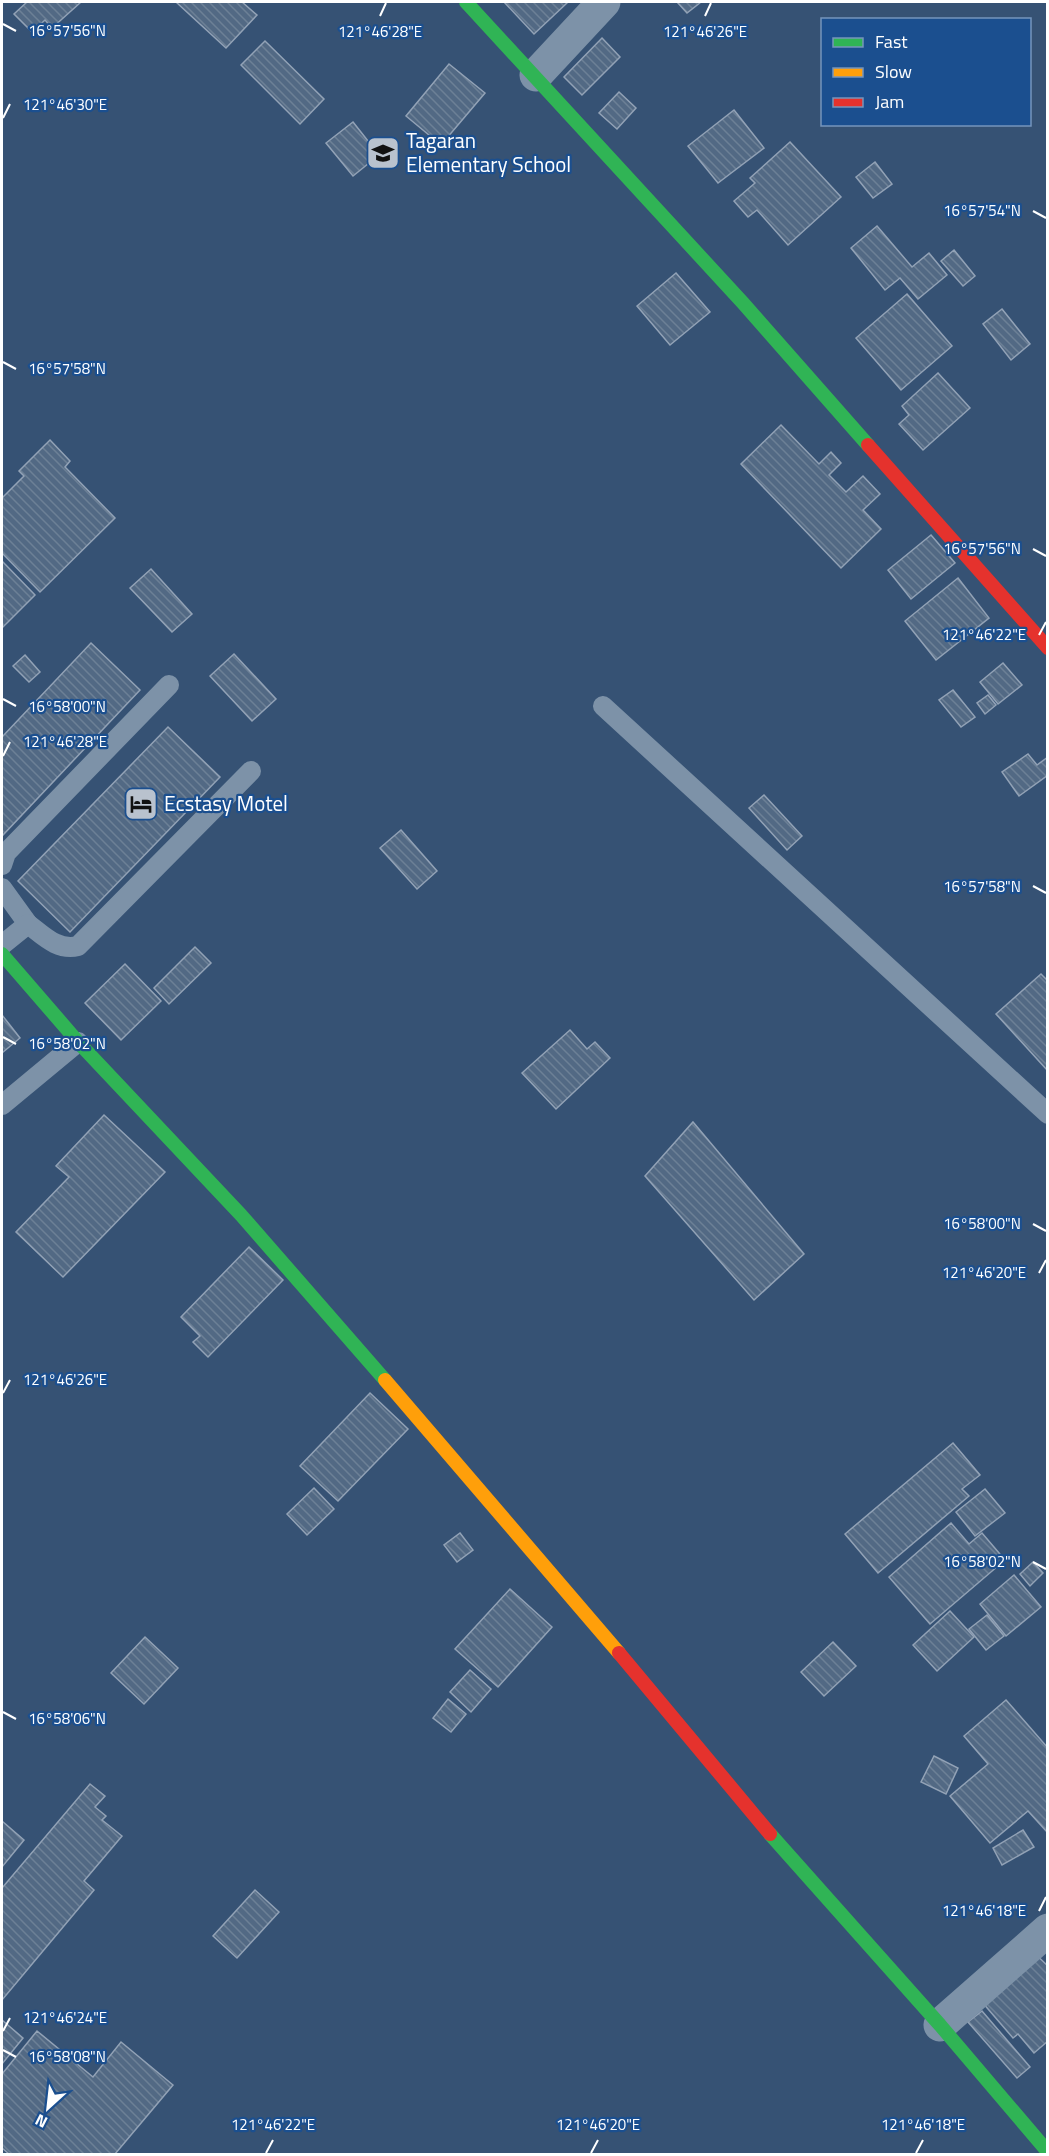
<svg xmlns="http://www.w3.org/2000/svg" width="1049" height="2156" font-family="'Titillium Web',sans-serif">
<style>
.building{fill:url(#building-back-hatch);stroke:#92a2b6;stroke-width:1.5}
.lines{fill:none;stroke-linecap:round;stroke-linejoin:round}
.lane{stroke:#7d92a8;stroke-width:20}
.street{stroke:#7d92a8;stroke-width:33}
.fast{stroke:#30b455;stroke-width:14}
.slow{stroke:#ff9f0a;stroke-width:14}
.jam{stroke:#e5322d;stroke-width:14}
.ticks{fill:none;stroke:#fff;stroke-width:2}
.labels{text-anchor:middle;stroke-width:4.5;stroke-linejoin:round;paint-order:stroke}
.poi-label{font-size:21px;fill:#fff;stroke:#1b4f8f;text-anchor:start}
.ticks-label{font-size:15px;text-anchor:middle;fill:#fff;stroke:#1b4f8f;stroke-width:4.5;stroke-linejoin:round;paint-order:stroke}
</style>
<defs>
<pattern id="building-back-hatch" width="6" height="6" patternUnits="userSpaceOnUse" patternTransform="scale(1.5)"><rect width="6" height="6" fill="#526984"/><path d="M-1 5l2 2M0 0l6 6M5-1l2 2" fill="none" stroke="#6c8096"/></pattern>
</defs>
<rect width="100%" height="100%" fill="#365274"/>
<g class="building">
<polygon points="27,2 81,2 52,28 45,20 32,32 14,14"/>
<polygon points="176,2 242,2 257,15 226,48"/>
<polygon points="504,2 568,2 534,34"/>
<polygon points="677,2 701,2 687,13"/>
<polygon points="602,38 620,57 582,95 564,77"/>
<polygon points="265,41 324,99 300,124 241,65"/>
<polygon points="449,64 485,93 441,145 406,116"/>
<polygon points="619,92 636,108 617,129 599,113"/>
<polygon points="734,110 764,148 718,183 688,146"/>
<polygon points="353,122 379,155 353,176 326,143"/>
<polygon points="790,142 841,197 788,245 757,210 748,217 734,201 755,183 750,178"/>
<polygon points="875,162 892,184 873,198 856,177"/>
<polygon points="877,226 912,267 929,253 947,275 918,299 900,278 885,290 851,248"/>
<polygon points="954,250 975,276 963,286 941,261"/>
<polygon points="676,273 710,312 670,345 637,306"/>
<polygon points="907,294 952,346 901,390 856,338"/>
<polygon points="1002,309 1030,344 1011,360 983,324"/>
<polygon points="938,373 970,408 923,450 899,424 909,415 902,406"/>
<polygon points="781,425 819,464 831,452 841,463 829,475 846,492 863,476 880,494 863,510 881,529 841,568 741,464"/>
<polygon points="50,440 70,461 65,467 115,518 40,592 2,553 2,498 24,476 19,471"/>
<polygon points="931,535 955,563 911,599 888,570"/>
<polygon points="2,561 35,595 2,628"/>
<polygon points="151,569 192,614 172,632 130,588"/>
<polygon points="958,578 989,618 936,660 905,621"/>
<polygon points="91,643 140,690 2,836 2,737"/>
<polygon points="234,654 276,699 252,721 210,676"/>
<polygon points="25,655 40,672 29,682 13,666"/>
<polygon points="1003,663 1022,685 998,704 980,682"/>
<polygon points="953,690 975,717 961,727 939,700"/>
<polygon points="988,695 996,705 985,714 977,703"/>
<polygon points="168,727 220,777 70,932 18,881"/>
<polygon points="1028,754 1037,765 1048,757 1048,775 1019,796 1002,772"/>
<polygon points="764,795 802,836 787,850 749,808"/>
<polygon points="401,830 437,871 417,889 380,848"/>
<polygon points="195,947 211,963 169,1004 154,988"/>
<polygon points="125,964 161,1001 121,1040 85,1003"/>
<polygon points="1041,974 1048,981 1048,1071 996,1014"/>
<polygon points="2,1015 20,1038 2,1053"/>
<polygon points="570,1030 587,1049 595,1042 610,1058 556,1109 522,1073"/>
<polygon points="104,1115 165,1172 63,1277 16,1232 69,1177 56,1166"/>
<polygon points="693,1122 804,1254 754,1300 645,1176"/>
<polygon points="249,1247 283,1280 208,1357 193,1342 200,1336 181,1317"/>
<polygon points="370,1393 408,1429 338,1501 300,1466"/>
<polygon points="953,1443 980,1475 962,1489 969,1496 878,1573 845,1534"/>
<polygon points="314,1488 334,1509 307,1535 287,1514"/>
<polygon points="985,1489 1005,1513 975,1536 956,1512"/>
<polygon points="951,1523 969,1544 982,1533 1005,1560 930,1624 889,1577"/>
<polygon points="460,1533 473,1550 457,1562 444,1545"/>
<polygon points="1033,1562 1043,1573 1030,1586 1020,1574"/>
<polygon points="1014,1575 1041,1607 1006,1636 980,1604"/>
<polygon points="510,1589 552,1627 498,1687 455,1649"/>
<polygon points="950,1611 974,1637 937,1671 913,1645"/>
<polygon points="987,1615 1004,1636 986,1650 969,1629"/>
<polygon points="145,1637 178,1668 144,1704 111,1673"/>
<polygon points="833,1642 856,1666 824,1696 801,1672"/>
<polygon points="470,1670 491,1689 471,1712 450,1692"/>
<polygon points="448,1699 466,1714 451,1732 433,1718"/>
<polygon points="1006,1700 1048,1748 1048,1833 1028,1811 990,1843 950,1796 988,1764 964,1736"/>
<polygon points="934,1756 958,1768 946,1794 921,1782"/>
<polygon points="90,1784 105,1796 95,1807 106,1816 102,1820 122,1836 84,1881 94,1890 2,2000 2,1888"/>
<polygon points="2,1821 24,1840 2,1867"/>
<polygon points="1023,1830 1034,1847 1002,1865 993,1848"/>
<polygon points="255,1890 279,1912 237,1958 213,1936"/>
<polygon points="1030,1949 1048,1966 1048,2041 1034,2053 1018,2034 1013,2038 976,1995"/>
<polygon points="982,2011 1030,2067 1017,2078 968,2022"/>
<polygon points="2,2020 23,2038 2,2064"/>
<polygon points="37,2031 93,2077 121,2042 173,2085 115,2154 9,2154 2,2148 2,2074"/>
</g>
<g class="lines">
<g class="lane">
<polyline points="603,706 1048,1114"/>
<polyline points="2,865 6,853 169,685"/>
<polyline points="2,888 28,924"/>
<path d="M2,945l26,-21c15,11 29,27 50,22l173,-175"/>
<polyline points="2,1105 78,1042"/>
</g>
<g class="street">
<polyline points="536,75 604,2"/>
<polyline points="940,2025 1048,1930"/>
</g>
<g class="fast">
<polyline points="466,2 743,303 868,445"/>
<polyline points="2,954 78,1042 241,1215 385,1380"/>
<polyline points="770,1834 940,2025 1048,2152"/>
</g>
<polyline class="slow" points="385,1380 619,1653"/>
<g class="jam">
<polyline points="868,445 1048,648"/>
<polyline points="619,1653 770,1834"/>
</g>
</g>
<path class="ticks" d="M380,16l6,-13M705,16l6,-13M3,24l13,7M3,118l7,-14M1033,211l13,7M3,362l13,7M1033,549l13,7M1039,635l7,-13M3,699l13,7M3,756l7,-14M1033,886l13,7M3,1037l13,7M1033,1224l13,7M1039,1273l7,-13M3,1393l7,-13M1033,1562l13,7M3,1712l13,7M1039,1911l7,-14M3,2031l7,-13M3,2050l13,7M266,2153l7,-13M591,2153l7,-13M916,2153l7,-13"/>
<defs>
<g id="school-square" transform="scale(1.725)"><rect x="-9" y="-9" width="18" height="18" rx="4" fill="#b9c2ce" stroke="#1b4f8f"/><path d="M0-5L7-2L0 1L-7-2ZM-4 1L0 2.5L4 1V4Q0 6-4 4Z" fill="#111"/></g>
<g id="hotel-square" transform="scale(1.725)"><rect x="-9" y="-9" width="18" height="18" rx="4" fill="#b9c2ce" stroke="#1b4f8f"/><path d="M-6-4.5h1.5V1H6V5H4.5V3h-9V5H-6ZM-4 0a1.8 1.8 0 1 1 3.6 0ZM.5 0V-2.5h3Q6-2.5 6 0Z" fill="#111"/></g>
</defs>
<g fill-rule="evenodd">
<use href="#school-square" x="383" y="153"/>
<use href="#hotel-square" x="141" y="804"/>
</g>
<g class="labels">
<g class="poi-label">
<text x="406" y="148">Tagaran<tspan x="406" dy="24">Elementary School</tspan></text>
<text x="164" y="811">Ecstasy Motel</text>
</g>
</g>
<g class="ticks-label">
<text x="67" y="36">16°57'56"N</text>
<text x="380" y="37">121°46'28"E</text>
<text x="705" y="37">121°46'26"E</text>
<text x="65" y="110">121°46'30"E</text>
<text x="982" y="216">16°57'54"N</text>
<text x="67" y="374">16°57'58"N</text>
<text x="982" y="554">16°57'56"N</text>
<text x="984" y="640">121°46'22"E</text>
<text x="67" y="712">16°58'00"N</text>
<text x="65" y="747">121°46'28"E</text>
<text x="982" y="892">16°57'58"N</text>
<text x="67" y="1049">16°58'02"N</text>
<text x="982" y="1229">16°58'00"N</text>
<text x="984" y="1278">121°46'20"E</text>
<text x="65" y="1385">121°46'26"E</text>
<text x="982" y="1567">16°58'02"N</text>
<text x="67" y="1724">16°58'06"N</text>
<text x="984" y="1916">121°46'18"E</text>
<text x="65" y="2023">121°46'24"E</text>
<text x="67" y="2062">16°58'08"N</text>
<text x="273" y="2130">121°46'22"E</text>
<text x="598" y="2130">121°46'20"E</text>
<text x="923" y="2130">121°46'18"E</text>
</g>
<rect width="1049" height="2156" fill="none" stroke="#ffffff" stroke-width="6"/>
<rect x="821" y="18" width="210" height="108" fill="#1b4f8f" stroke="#7695bc" stroke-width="1.5"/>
<rect x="833" y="38" width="30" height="9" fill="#30b455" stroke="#7695bc" stroke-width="1.5"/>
<text x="875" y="48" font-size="18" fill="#ffffff">Fast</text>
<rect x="833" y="68" width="30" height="9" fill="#ff9f0a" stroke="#7695bc" stroke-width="1.5"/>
<text x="875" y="78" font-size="18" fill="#ffffff">Slow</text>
<rect x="833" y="98" width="30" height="9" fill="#e5322d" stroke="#7695bc" stroke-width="1.5"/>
<text x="875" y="108" font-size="18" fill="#ffffff">Jam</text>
<g transform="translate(48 2108) rotate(207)" stroke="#1b4f8f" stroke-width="4.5" paint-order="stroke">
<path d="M0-4.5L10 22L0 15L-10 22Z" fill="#ffffff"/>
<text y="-9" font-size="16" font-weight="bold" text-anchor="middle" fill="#ffffff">N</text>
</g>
</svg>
